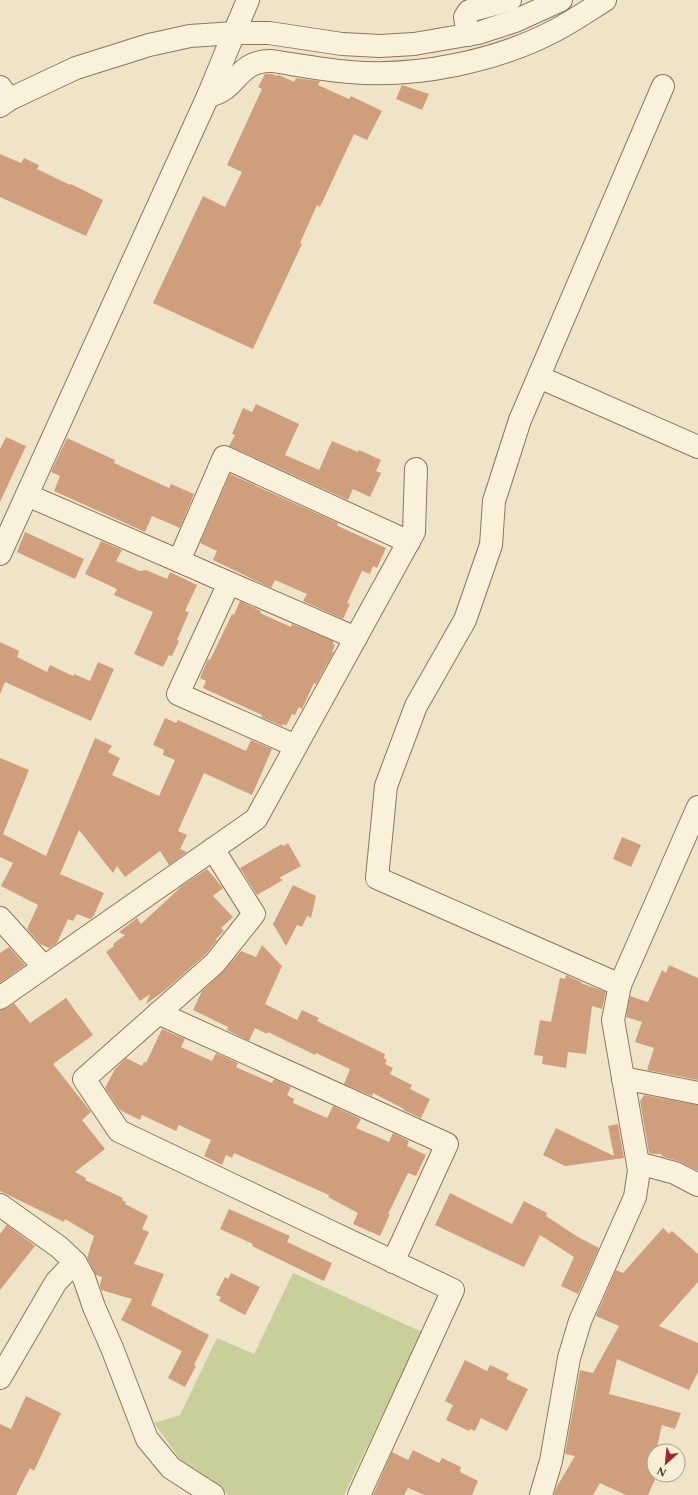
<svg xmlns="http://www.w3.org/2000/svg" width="698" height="1495" font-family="Spectral,serif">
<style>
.green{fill:#c9cf9b}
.building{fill:#cf9f7d}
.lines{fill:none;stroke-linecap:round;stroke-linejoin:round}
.minor-casing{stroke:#8d765c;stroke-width:24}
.tertiary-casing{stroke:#8d765c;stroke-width:24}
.minor{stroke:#faf1dc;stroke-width:22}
.tertiary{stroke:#faf1dc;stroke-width:22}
</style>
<rect width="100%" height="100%" fill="#f0e4c8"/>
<polygon class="green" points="293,1273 422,1332 344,1495 229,1495 185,1466 154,1423 180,1415 217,1338 254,1354"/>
<g class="building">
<polygon points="265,74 272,74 277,76 279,75 294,82 296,78 320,81 318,85 349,99 351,96 382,111 367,140 354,134 320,207 317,205 300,243 302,244 253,349 153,303 203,196 225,207 242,172 227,165 262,89 258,87"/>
<polygon points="402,85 429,94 422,110 396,99"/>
<polygon points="0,154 21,163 24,158 39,165 37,169 70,185 71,184 103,200 86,236 0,197"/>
<polygon points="256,404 299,424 285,455 319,470 332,441 358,452 359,450 381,460 376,471 381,473 370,497 353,489 348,500 229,446 235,435 232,434 243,408 252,412"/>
<polygon points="6,437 26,446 0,502 0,449"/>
<polygon points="67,438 115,460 114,463 169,488 171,484 194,494 180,528 152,516 145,532 54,491 60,476 51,472"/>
<polygon points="230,474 338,523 337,525 338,526 386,548 377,568 373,566 370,574 362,571 347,603 350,604 343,619 303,601 307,594 275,580 271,588 213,560 217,551 200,543"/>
<polygon points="25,532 84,559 75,579 17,552"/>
<polygon points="101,541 122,550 116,561 140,571 146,570 167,579 170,572 197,585 185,611 189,612 177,640 179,641 172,656 169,655 163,667 134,654 153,612 114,595 117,589 85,574"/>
<polygon points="240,601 261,611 260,613 291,627 292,624 333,641 333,644 335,645 332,652 334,652 316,684 314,683 302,709 299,707 295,715 292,714 286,726 283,724 282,726 261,717 262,715 203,688 206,681 200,678 208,659 210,660 232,614 234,615"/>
<polygon points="0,642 19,651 17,657 47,672 50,665 73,676 74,674 90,681 98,662 114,669 91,721 5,682 0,694"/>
<polygon points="165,718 176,723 178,720 246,751 251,740 272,749 252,795 204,773 178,831 187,835 180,849 187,852 169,865 160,851 125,877 117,866 113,873 79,830 60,874 104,893 93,917 90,919 77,914 73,921 68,919 57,943 49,948 40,944 27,929 38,905 1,886 13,863 0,857 0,758 29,770 3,834 46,856 95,738 112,746 108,752 120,758 112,775 159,796 175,760 163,755 164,750 153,745"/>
<polygon points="622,837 641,845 631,867 613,859"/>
<polygon points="288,843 301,866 279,878 283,880 257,895 240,868 282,844 283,846"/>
<polygon points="207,869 223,888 213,896 233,917 221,928 224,931 216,939 217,940 206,954 164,991 146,1004 150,994 140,1001 106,952 114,946 113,944 125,935 119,932 137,918 141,924 183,885"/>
<polygon points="293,885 316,896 311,918 307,916 302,927 297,925 286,946 273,924"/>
<polygon points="262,945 282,966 265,1004 297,1020 302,1010 319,1018 317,1021 385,1054 384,1058 387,1060 385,1064 393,1068 390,1074 412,1085 410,1089 430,1099 421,1118 403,1110 404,1109 373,1093 372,1096 344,1084 350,1069 316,1053 315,1055 268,1032 267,1034 255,1028 249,1041 227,1030 228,1027 193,1010 202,991 223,972 241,951 256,957"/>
<polygon points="9,947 25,965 0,983 0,953"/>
<polygon points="669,965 698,978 698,1080 647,1070 654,1048 635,1042 642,1022 626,1017 630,996 648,1002 662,970 666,973"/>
<polygon points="566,975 581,982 581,983 606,992 602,1009 592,1006 586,1054 568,1052 566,1068 542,1064 543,1056 534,1055 540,1020 551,1022 560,978 565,979"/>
<polygon points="66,998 93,1035 53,1064 91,1112 82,1120 105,1149 75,1172 86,1178 85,1180 123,1198 122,1200 126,1202 125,1204 148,1216 142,1229 149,1232 134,1264 164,1274 151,1305 209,1335 194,1365 196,1366 185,1387 168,1378 182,1351 121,1320 132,1299 101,1290 100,1285 102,1277 96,1275 87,1258 94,1236 65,1219 64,1222 0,1191 0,1010 7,1008 14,1003 30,1023"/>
<polygon points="162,1029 185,1039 181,1047 212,1061 216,1053 238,1063 236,1067 272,1083 274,1079 291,1087 287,1095 294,1099 293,1103 327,1118 333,1106 361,1119 356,1128 389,1142 393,1133 409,1141 407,1146 426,1155 416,1176 408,1173 388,1214 390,1214 380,1236 353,1224 358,1213 328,1197 329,1195 234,1153 232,1158 226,1155 222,1165 204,1156 211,1140 179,1125 176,1131 142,1115 140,1120 120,1110 105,1088 115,1069 126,1058 142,1066 144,1062 146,1063"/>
<polygon points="644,1095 698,1105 698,1171 681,1162 661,1156 662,1154 654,1154 649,1153 640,1101"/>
<polygon points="618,1124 624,1158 565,1166 543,1155 556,1128 614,1156 608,1126"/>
<polygon points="450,1193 512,1224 524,1201 547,1213 546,1216 578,1237 599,1248 578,1294 561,1286 574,1257 540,1235 524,1267 435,1225"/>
<polygon points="229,1209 290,1236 287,1242 332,1263 324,1281 252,1246 253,1244 220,1229"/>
<polygon points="7,1225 35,1246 0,1290 0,1234"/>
<polygon points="663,1228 669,1234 672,1231 698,1254 698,1282 659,1326 698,1343 698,1372 689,1390 617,1359 609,1394 681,1413 675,1429 662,1425 656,1451 654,1451 654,1459 650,1475 657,1475 648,1495 626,1495 600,1483 593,1495 554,1495 556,1488 575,1456 565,1454 580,1370 593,1373 619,1326 596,1316 616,1270 623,1273"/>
<polygon points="231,1273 260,1287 245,1315 219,1301 221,1297 216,1295 225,1277 228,1279"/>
<polygon points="465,1360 487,1371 490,1365 509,1374 506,1379 528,1389 507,1431 481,1418 475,1431 470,1429 469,1431 446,1420 453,1405 445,1401"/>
<polygon points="26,1396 61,1413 34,1471 30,1468 16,1495 0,1495 0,1424 11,1429"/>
<polygon points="413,1450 439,1463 442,1458 461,1467 460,1472 478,1481 472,1495 424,1495 408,1488 404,1495 373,1495 392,1452 408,1460"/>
</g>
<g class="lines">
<g class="minor-casing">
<g id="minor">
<polyline points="468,35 465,17 469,11 510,0"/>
<polyline points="0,87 10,99"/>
<path d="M208,96c31,-6 28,-36 64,-35 26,4 52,9 78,11 66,6 148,-11 206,-42 17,-9 33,-20 49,-30"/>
<polyline points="539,377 698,447"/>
<polyline points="27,495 179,561 224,457 409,542"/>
<polyline points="0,554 208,96 234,33"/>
<polyline points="179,561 229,583"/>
<polyline points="296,746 178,694 229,583 356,638"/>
<polyline points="213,849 254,914 215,963 84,1079 119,1131 453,1290 359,1495"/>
<polyline points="0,918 44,967"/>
<polyline points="620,985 377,878 386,786 416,706 465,620 491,545 494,501 520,420 663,86"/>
<polyline points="0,998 256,819 414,532 416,469"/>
<polyline points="158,1013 447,1144 393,1262"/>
<polyline points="623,1078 698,1093"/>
<polyline points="638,1163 675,1173 698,1185"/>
<polyline points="0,1205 59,1247 75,1262 84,1278 94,1307 112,1348 147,1439 171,1468 213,1495"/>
<polyline points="0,1378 56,1282 75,1262"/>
<polyline points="541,1495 551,1461 569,1358 580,1321 635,1197 639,1170 613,1020 620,985 698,807"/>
</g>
</g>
<g class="tertiary-casing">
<g id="tertiary">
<polyline points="234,33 248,0"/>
<polyline points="0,106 10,99 76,68 149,45 190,36 234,33 269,33 342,44 380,46 414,44 478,33 515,21 561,0"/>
</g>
</g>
<use href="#minor" class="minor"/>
<use href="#tertiary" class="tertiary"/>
</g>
<g transform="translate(666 1463) rotate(207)"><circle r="19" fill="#f7eed8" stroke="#ada18e"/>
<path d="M0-3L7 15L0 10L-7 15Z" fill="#9e2a2b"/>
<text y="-6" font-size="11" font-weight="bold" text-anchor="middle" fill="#3d2e20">N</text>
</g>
</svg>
